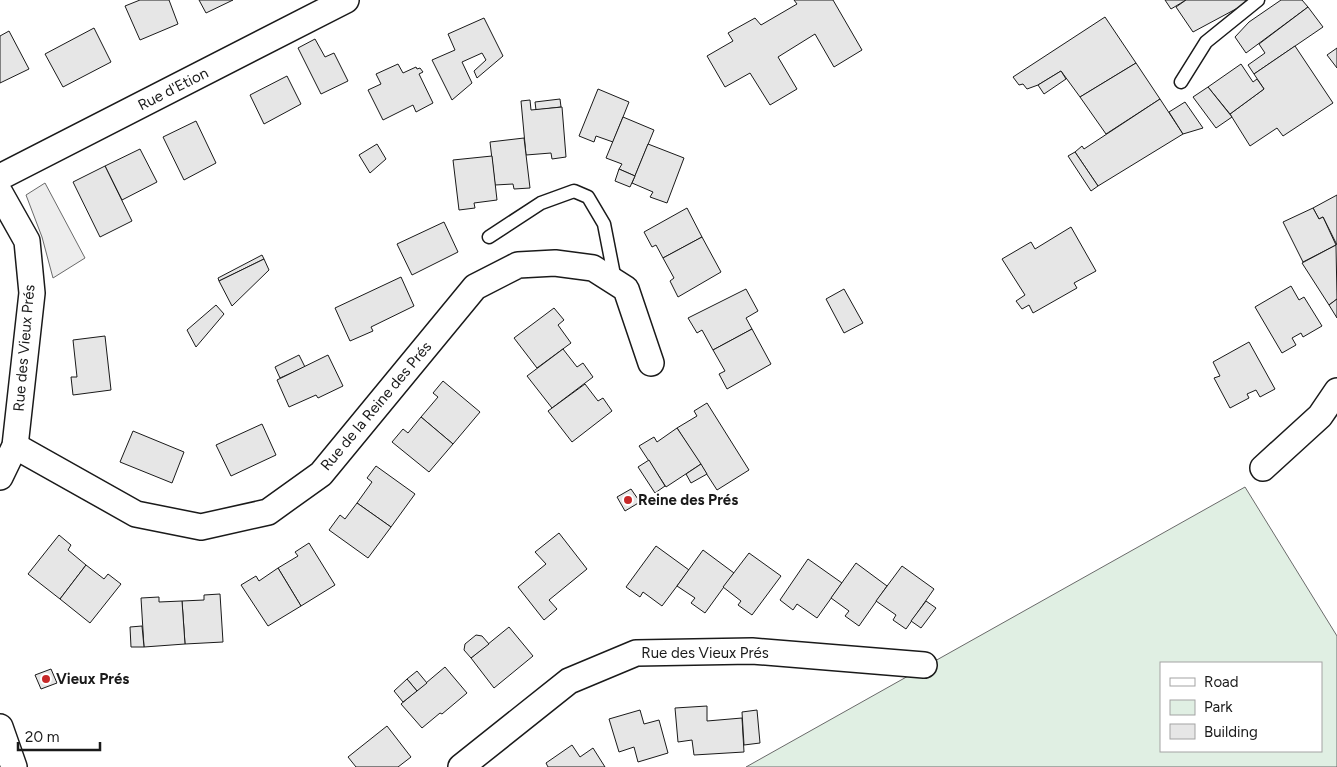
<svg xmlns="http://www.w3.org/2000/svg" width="1337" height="767" font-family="Figtree,sans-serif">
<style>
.green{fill:#e0efe3;stroke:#6a6a6a;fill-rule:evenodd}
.parking{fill:#ededed;stroke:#6a6a6a}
.building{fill:#e6e6e6;stroke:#1a1a1a}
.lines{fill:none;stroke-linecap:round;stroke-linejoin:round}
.service-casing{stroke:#1a1a1a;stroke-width:15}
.minor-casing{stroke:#1a1a1a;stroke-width:28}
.service{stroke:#fff;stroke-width:12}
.minor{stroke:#fff;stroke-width:25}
.poi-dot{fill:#c62828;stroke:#fff;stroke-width:2}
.labels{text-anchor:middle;stroke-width:4;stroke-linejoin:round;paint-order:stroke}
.street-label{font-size:15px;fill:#1a1a1a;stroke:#fff}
.poi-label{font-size:15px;font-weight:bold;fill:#1a1a1a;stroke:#fff;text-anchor:start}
</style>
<rect width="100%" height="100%" fill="#fff"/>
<path class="green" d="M1245,487l92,149v131h-591zM1161,663h160v88h-160z"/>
<polygon class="parking" points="45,183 85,258 53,278 42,237 26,195"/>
<g class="building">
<polygon points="140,0 169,0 178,24 140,40 125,6"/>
<polygon points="199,0 233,0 206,13"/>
<polygon points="794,0 833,0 862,50 834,67 815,34 778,57 797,89 770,105 750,73 725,87 707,56 733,41 728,33 755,18 761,25 797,4"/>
<polygon points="1165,0 1186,0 1171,9"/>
<polygon points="1186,0 1245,0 1247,3 1193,32 1176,7"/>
<polygon points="1281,0 1302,0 1308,7 1246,53 1235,37 1249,22"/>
<polygon points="1308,7 1323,27 1254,74 1248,65 1265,53 1259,44"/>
<polygon points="1105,17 1136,63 1080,97 1061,71 1038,85 1027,89 1023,84 1019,85 1013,77"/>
<polygon points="484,18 503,56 477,78 474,71 486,60 482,53 462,62 472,83 452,100 432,60 455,50 448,34"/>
<polygon points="94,28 111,62 63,87 45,54"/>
<polygon points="9,31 29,69 0,83 0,36"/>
<polygon points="315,39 325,57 334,53 348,81 321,94 298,48"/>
<polygon points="1295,46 1333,103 1283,136 1277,128 1250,146 1230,114 1264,89 1254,74"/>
<polygon points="1337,48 1337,68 1327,55"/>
<polygon points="1136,63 1160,99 1106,134 1080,97"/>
<polygon points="398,64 403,73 416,67 417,69 420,68 423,72 419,74 433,103 416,112 413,105 383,120 368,90 381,84 376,74"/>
<polygon points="1241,64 1253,82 1257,79 1264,89 1230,114 1208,87"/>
<polygon points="1061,71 1066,79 1044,94 1038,85"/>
<polygon points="287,76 301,104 264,124 250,95"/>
<polygon points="1208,87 1232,117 1216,128 1193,97"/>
<polygon points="598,89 629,102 613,142 596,136 594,142 579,136"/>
<polygon points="560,99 561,107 536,110 535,102"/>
<polygon points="1160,99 1183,134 1098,186 1075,152 1082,146 1084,149"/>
<polygon points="530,100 531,110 562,107 566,157 552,159 551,153 526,155 521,101"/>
<polygon points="1185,102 1203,128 1183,134 1169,112"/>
<polygon points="623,117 654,130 635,176 619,169 622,164 606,158"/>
<polygon points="196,121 216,163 184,180 163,137"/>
<polygon points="524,138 530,188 514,189 513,184 495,185 490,142"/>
<polygon points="377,144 386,159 370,173 359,155"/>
<polygon points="648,144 684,158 667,203 650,197 653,192 632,183"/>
<polygon points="140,149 157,182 122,200 105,166"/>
<polygon points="1075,152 1098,186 1091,191 1068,156"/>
<polygon points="492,156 497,200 474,203 475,208 459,210 453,160"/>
<polygon points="105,166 132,221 100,237 73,182"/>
<polygon points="619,169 635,176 630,187 615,181"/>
<polygon points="1337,195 1337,245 1323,217 1319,219 1313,208"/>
<polygon points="687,208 702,237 663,258 656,245 652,247 644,232"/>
<polygon points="1313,208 1319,219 1323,217 1336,245 1303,262 1283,222"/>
<polygon points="444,222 458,252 412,275 397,244"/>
<polygon points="1071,227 1096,271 1074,283 1077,288 1033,313 1029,305 1022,309 1016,301 1025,295 1002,259 1031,242 1035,249"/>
<polygon points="702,237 721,272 678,297 670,281 674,278 663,258"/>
<polygon points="1336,245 1337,299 1329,305 1302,263"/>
<polygon points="262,255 264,259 219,281 218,278"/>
<polygon points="264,259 269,270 232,306 219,281"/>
<polygon points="401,277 414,306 371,327 373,331 350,341 335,308"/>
<polygon points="1291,286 1299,300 1304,297 1322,326 1303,337 1301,333 1292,338 1296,345 1282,353 1255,307"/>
<polygon points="746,289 758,311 746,318 752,329 713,350 702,330 697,333 688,318"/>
<polygon points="844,289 863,323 844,333 826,299"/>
<polygon points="1337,299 1337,318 1329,305"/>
<polygon points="216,305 224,314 196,347 187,330"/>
<polygon points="554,308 564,320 558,325 571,343 537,368 514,338"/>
<polygon points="752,329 771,364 727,389 719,374 725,371 713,350"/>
<polygon points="105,336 111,390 73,395 71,377 77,377 73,340"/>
<polygon points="1249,342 1275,389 1260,397 1256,390 1247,394 1249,398 1230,408 1214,378 1220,376 1213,362"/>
<polygon points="563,349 577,367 583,363 593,377 552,408 527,376"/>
<polygon points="299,355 305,367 280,378 275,367"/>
<polygon points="328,355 343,386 318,398 316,395 289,407 277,380"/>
<polygon points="443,381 480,412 453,444 421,417 438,397 433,393"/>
<polygon points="585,384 598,401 603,398 612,411 572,442 548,411"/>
<polygon points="707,403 749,470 717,490 677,428 697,416 694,411"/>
<polygon points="421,417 453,444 429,472 392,442 403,429 408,433"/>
<polygon points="262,424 276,455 231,476 216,445"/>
<polygon points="677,428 701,464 666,487 639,446 654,437 657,442"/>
<polygon points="133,431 184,452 172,483 120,462"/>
<polygon points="649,460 665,486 655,493 638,467"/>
<polygon points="701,464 707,474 691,483 686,474"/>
<polygon points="376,466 415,494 391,527 357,503 372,482 367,478"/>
<polygon points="631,489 640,502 625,511 617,497"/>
<polygon points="357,503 391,527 368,558 329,530 340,515 345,519"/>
<polygon points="559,533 587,569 549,600 557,609 544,620 518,587 546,564 535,552"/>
<polygon points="59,535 71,545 68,550 86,565 60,599 28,574"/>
<polygon points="309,543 335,585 301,606 278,568 298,556 295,552"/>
<polygon points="656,546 689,570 662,606 643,592 640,597 626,587"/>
<polygon points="703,550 734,573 705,613 691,603 695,598 677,586"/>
<polygon points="749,553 781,576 752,615 738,605 741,601 723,587"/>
<polygon points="808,559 842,583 817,618 797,604 793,610 780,600"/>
<polygon points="856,563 887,586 859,626 845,616 849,611 831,598"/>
<polygon points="86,565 104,579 108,574 121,584 90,623 60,599"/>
<polygon points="902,566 934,589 906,629 893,620 896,615 876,601"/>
<polygon points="278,568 301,606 268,626 241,585 256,576 259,581"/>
<polygon points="220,594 223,642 185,644 182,601 204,600 204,595"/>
<polygon points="159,597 159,602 182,601 185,644 144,647 141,598"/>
<polygon points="926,601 936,608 921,628 911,621"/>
<polygon points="142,626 144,647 131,647 130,627"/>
<polygon points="509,627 533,656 494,688 471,658"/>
<polygon points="476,635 482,636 489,644 471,658 464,650 465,644"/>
<polygon points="445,667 467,693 442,714 440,713 422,728 401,704"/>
<polygon points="51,669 57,683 41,689 35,675"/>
<polygon points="417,671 427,683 417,691 407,679"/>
<polygon points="407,679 417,691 403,702 394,691"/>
<polygon points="707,706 707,721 742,718 744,752 694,755 692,740 678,742 675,708"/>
<polygon points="640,710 644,724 659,720 668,753 638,762 634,747 619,752 609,719"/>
<polygon points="757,710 760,743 744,745 742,712"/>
<polygon points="387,726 411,757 398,767 356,767 348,757"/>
<polygon points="572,745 580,757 593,748 605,767 548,767 546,763"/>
</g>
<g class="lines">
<g class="service-casing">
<g id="service">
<polyline points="1181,82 1206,42 1258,0"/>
<polyline points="489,237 541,203 574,191 588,197 604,224 615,280"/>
</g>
</g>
<g class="minor-casing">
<g id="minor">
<polyline points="0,177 346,0"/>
<polyline points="0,193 27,241 32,293 15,446 0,477"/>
<polyline points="15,446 136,514 201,527 268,512 321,474 475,287 518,265 555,263 593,268 626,289 651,363"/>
<polyline points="1263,468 1320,416 1337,391"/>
<polyline points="0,727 14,767"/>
<polyline points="461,767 569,681 636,653 752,651 924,665"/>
</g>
</g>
<use href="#service" class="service"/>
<use href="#minor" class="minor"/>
</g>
<g class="poi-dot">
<circle cx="628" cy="500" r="5"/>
<circle cx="46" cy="679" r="5"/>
</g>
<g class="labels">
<g class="street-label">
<text transform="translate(173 89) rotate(-27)" y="5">Rue d'Etion</text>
<text transform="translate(24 348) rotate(-85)" y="5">Rue des Vieux Prés</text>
<text transform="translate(376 406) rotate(-50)" y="5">Rue de la Reine des Prés</text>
<text x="705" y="658">Rue des Vieux Prés</text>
</g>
<g class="poi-label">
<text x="638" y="505">Reine des Prés</text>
<text x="56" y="684">Vieux Prés</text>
</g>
</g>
<rect x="1160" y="662" width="162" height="90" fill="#ffffff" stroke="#a3a3a3"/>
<rect x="1170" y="678" width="25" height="8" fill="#ffffff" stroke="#a3a3a3"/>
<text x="1204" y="687" font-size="15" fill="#1a1a1a">Road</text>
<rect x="1170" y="700" width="25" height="15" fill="#e0efe3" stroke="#a3a3a3"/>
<text x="1204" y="712" font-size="15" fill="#1a1a1a">Park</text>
<rect x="1170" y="724" width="25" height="15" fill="#e6e6e6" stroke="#a3a3a3"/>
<text x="1204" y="737" font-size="15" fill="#1a1a1a">Building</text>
<path d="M18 742v8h82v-8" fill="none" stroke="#1a1a1a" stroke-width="2.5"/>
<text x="25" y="742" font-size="15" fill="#1a1a1a" stroke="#ffffff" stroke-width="4" paint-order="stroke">20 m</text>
</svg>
